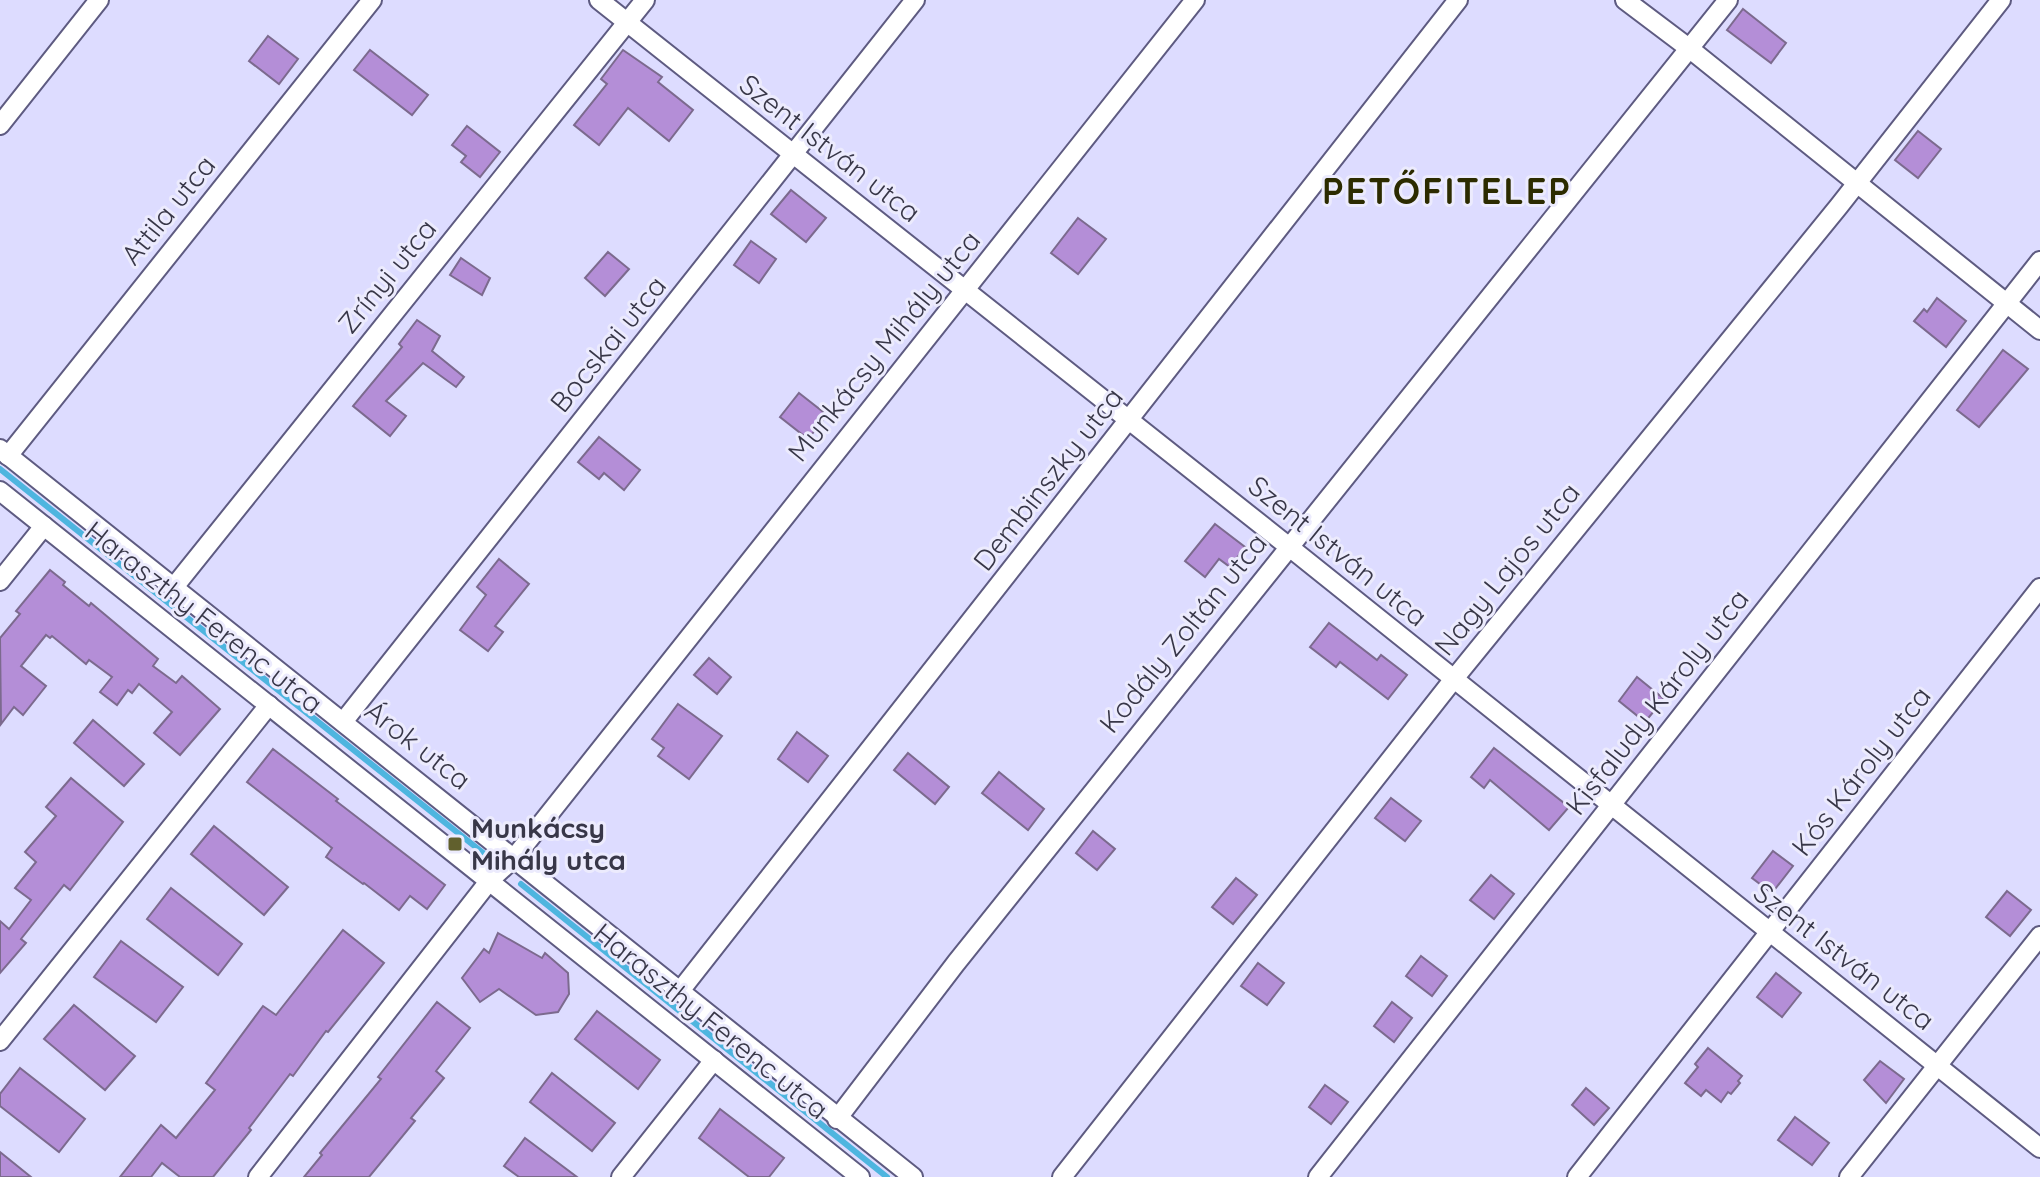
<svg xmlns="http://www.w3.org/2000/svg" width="2040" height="1177" font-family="Quicksand,sans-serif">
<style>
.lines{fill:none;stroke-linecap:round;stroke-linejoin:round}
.stream{stroke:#4eb5df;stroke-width:6}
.building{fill:#b48ed7;stroke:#7c6a8e;stroke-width:2}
.minor-casing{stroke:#5e5b81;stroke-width:22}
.minor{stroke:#fff;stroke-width:18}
.poi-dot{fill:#61602d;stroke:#ecebfd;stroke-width:3}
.labels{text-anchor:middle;stroke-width:6;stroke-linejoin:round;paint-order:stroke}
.street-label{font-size:28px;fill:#383748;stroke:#ecebfd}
.poi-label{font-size:28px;font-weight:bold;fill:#383748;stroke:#ecebfd;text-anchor:start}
.district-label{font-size:36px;font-weight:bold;letter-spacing:2px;fill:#2c2b00;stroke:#ecebfd}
</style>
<rect width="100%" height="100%" fill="#dddcff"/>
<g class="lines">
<g class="stream">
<polyline points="0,469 487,856"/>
<polyline points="521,884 887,1177"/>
</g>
</g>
<g class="building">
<polygon points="1743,9 1786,43 1771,63 1727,30"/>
<polygon points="268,36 298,59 279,84 249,61"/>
<polygon points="370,50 428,95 412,115 354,70"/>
<polygon points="623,50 662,77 658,82 693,110 669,141 628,108 599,145 574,125 607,84 601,79"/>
<polygon points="467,126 500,152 480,177 461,162 466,156 452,145"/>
<polygon points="1918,131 1941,149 1918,178 1895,160"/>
<polygon points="791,190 826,218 806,242 771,214"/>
<polygon points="1078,218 1106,239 1078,274 1051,253"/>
<polygon points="751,241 776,259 759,283 734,265"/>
<polygon points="608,252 629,269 605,296 585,278"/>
<polygon points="461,258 490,278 482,295 450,275"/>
<polygon points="1937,298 1966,321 1946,347 1914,321 1924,309 1927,312"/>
<polygon points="417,320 440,336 432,351 464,377 456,387 423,363 386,401 406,416 390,436 353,406 402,347 399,344"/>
<polygon points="2003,350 2028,369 1979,427 1957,410"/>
<polygon points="799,393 827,415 808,439 780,417"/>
<polygon points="599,437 640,470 624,490 604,473 599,479 578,462"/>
<polygon points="1215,524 1245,547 1230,567 1219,559 1205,577 1185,561"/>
<polygon points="499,559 529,584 495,626 503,632 488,651 460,630 486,595 477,587"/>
<polygon points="50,570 65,582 63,585 89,606 91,603 158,659 153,666 176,683 182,676 220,709 180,755 154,733 172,712 139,684 132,693 128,690 117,705 100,692 112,677 89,660 86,664 52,636 50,638 46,635 21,666 46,686 23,715 14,707 1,724 0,638 20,614 16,611"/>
<polygon points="1329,623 1377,660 1381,655 1407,675 1388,699 1340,662 1336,667 1310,647"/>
<polygon points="709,658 731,677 717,694 694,675"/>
<polygon points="1637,677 1664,699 1645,722 1619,701"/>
<polygon points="678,704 722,736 689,779 658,756 664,748 652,739"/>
<polygon points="93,720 144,764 124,786 74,743"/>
<polygon points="797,732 828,756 808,782 778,759"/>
<polygon points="1494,748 1569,807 1549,830 1490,780 1484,788 1471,777"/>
<polygon points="273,749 338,799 336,801 445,885 427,909 410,896 399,910 364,883 363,884 326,857 332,848 247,782"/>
<polygon points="908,753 949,787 935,804 894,770"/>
<polygon points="999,772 1044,809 1028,830 982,793"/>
<polygon points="71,778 123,822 70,890 64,885 21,939 26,943 0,973 0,921 9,929 31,900 15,888 36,862 25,852 56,816 46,807"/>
<polygon points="1391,798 1421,821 1405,841 1375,818"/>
<polygon points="214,826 288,887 264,915 191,854"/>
<polygon points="1093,831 1115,849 1097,870 1076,853"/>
<polygon points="1773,851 1793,866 1772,893 1752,878"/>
<polygon points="1491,875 1514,894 1494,919 1470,900"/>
<polygon points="1236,878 1257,895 1233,924 1212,907"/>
<polygon points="171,888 242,944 218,975 147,919"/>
<polygon points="2007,891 2031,910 2010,936 1986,917"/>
<polygon points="343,930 384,963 328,1032 326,1031 293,1076 290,1074 249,1128 251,1130 213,1177 180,1177 162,1163 151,1177 120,1177 161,1125 176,1138 215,1090 206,1083 263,1006 276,1015"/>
<polygon points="498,933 542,958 545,953 568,973 569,994 558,1012 536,1015 499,989 480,1002 462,978 484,949 489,953"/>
<polygon points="121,941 183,987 156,1022 94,977"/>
<polygon points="1421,956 1447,976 1432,996 1406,976"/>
<polygon points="1258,963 1284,983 1267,1005 1241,986"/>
<polygon points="1776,973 1801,993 1782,1017 1757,997"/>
<polygon points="437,1002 470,1028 436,1071 444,1078 411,1118 415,1121 369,1177 304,1177 322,1155 320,1153 381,1079 378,1077"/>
<polygon points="1392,1002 1412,1018 1394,1042 1374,1026"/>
<polygon points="74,1005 135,1056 105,1090 44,1039"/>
<polygon points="597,1011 660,1060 638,1089 575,1039"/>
<polygon points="1708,1048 1742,1076 1738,1081 1740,1083 1731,1094 1728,1092 1721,1102 1706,1090 1701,1096 1685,1083 1698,1067 1695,1064"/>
<polygon points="1880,1061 1904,1079 1886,1103 1864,1080"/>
<polygon points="20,1068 85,1119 59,1152 0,1106 0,1094"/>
<polygon points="552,1073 615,1123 592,1151 530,1102"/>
<polygon points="1325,1085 1348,1102 1331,1124 1309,1107"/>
<polygon points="1586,1088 1609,1108 1594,1125 1572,1105"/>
<polygon points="720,1109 784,1158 769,1177 749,1177 699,1138"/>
<polygon points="1795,1117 1829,1143 1812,1165 1778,1140"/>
<polygon points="525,1138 577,1177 519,1177 504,1166"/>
<polygon points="0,1152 31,1177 0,1177"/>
</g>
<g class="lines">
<g class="minor-casing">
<g id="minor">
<polyline points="599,0 1288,546 2040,1148"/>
<polyline points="1625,0 1690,49 2040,330"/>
<polyline points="0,125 99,0"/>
<polyline points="0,449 913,1177"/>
<polyline points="8,456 372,0"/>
<polyline points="0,491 860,1177"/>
<polyline points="0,581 44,526"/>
<polyline points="174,587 645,0"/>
<polyline points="343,722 915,0"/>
<polyline points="680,991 1458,0"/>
<polyline points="0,1041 269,705"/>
<polyline points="837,1119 956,963 1728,0"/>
<polyline points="258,1177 490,880 515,857 1195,0"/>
<polyline points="621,1177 714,1060"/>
<polyline points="1062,1177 1453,680 1839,206 2001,0"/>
<polyline points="1318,1177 2040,261"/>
<polyline points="1577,1177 2040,588"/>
<polyline points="1849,1177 2040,936"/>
</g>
</g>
<use href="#minor" class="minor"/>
</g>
<rect class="poi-dot" x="447" y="836" width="16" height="16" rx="4"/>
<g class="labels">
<g class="street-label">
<text transform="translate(830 148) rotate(38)" y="10">Szent István utca</text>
<text transform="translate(168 210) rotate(-51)" y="10">Attila utca</text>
<text transform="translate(387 276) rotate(-51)" y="10">Zrínyi utca</text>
<text transform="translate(608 344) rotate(-51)" y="10">Bocskai utca</text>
<text transform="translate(884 346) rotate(-51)" y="10">Munkácsy Mihály utca</text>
<text transform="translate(1048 479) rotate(-52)" y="10">Dembinszky utca</text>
<text transform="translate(1338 551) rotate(39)" y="10">Szent István utca</text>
<text transform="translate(1507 569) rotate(-51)" y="10">Nagy Lajos utca</text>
<text transform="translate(204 617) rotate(38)" y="10">Haraszthy Ferenc utca</text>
<text transform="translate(1183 633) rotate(-51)" y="10">Kodály Zoltán utca</text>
<text transform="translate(1657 702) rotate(-52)" y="10">Kisfaludy Károly utca</text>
<text transform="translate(418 745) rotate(38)" y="10">Árok utca</text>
<text transform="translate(1861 771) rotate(-52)" y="10">Kós Károly utca</text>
<text transform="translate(1844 956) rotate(38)" y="10">Szent István utca</text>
<text transform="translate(711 1021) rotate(39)" y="10">Haraszthy Ferenc utca</text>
</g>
<g class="poi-label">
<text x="471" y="838">Munkácsy<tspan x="471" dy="32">Mihály utca</tspan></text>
</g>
<g class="district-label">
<text x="1447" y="204">PETŐFITELEP</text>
</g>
</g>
</svg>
